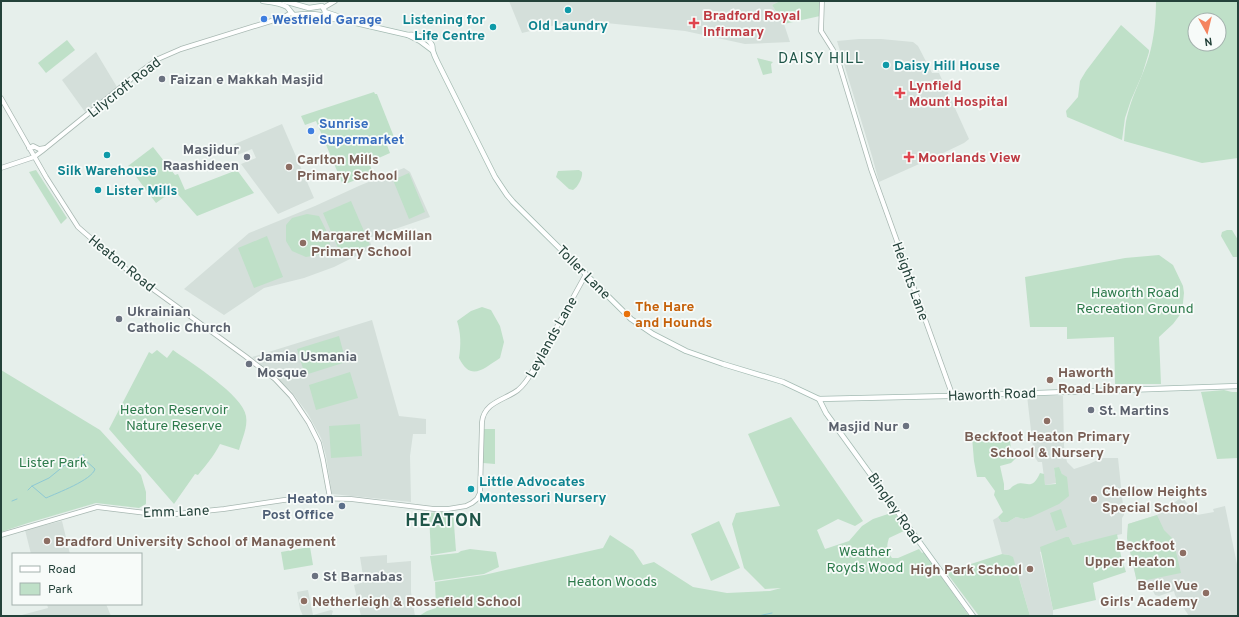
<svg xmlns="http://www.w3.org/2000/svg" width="1239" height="617" font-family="Overpass,sans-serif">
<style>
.built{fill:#d4dfda}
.green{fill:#bfe0c8;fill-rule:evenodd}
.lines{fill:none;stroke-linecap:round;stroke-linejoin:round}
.stream{stroke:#8ec9d4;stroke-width:1}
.tertiary-casing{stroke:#a8b8b2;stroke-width:5.5}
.secondary-casing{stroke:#a4bbb3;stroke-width:6}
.tertiary{stroke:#fff;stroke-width:4}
.secondary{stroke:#fff;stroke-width:4.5}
.culture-dot{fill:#0f9aa8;stroke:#f7fbf9;stroke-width:1.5}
.shop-dot{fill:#3f7fe0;stroke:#f7fbf9;stroke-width:1.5}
.health-dot{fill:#e0444e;stroke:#f7fbf9;stroke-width:1.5}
.worship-dot{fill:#6b7280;stroke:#f7fbf9;stroke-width:1.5}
.education-dot{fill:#8d6e63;stroke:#f7fbf9;stroke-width:1.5}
.food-dot{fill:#e8710a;stroke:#f7fbf9;stroke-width:1.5}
.service-dot{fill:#5c6f8a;stroke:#f7fbf9;stroke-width:1.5}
.labels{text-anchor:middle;stroke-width:3.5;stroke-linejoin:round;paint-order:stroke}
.health-label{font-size:14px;font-weight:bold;fill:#be3a42;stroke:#f7fbf9;text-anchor:start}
.shop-label{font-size:14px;font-weight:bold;fill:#366cbe;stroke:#f7fbf9;text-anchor:start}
.culture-label{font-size:14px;font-weight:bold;fill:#0d838f;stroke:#f7fbf9;text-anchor:start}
.worship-label{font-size:14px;font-weight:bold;fill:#5b616d;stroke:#f7fbf9;text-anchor:start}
.street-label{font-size:14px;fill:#24423a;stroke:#f7fbf9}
.education-label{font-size:14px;font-weight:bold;fill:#785e54;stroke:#f7fbf9;text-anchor:start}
.park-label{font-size:14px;fill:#2d7a4b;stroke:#f7fbf9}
.food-label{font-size:14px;font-weight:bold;fill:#c56008;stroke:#f7fbf9;text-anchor:start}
.service-label{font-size:14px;font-weight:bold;fill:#4e5e75;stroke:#f7fbf9;text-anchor:end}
.neighbourhood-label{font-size:15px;letter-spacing:1px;fill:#1f5548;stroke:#f7fbf9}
.district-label{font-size:18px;font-weight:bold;letter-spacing:1px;fill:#1f5548;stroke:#f7fbf9}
</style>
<rect width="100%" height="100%" fill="#e6efeb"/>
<g class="built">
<polygon points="509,1 780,1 772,5 784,24 790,42 745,44 685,31 596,22 569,22 522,33"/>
<polygon points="859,39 881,39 913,42 918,46 932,73 939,73 969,139 964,143 937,156 879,182 872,156 837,41"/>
<polygon points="96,52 117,87 85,112 62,80"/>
<polygon points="282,124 314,198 278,214 241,164 256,158 252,149 235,156 228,147"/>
<polygon points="404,168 410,172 430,217 369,238 372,248 334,267 304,278 264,288 224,315 184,289 249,233 315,206 361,185"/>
<polygon points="372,320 399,416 426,419 426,434 413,434 410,456 411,502 332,494 326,456 321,438 308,414 291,391 252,357"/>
<polygon points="1027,396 1063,396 1064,446 1067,462 1074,469 1089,464 1102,458 1118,458 1124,515 1122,518 1122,534 1073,545 1069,537 1040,552 1053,610 1053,616 1030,616 1020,581 1009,555 1002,554 993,520 998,517 1001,522 1008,522 1016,517 1025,519 1040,512 1062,474 1059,468 1054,468 1056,483 1045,485 1042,462 1038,462 1034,456"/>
<polygon points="1182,497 1197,515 1214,512 1213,509 1225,506 1238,569 1238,616 1189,616 1175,595 1174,591 1159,596 1155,595 1151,587 1137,582 1127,538 1128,524 1157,515"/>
<polygon points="62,521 70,554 31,554 25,530"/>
<polygon points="387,555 387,563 411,561 411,592 415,616 361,616 354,585 364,582 360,557"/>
<polygon points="308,590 313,615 331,610 333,611 332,614 332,616 303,616 300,609 297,592"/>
<polygon points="47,604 106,604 111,616 18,616 48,608"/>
</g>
<g class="green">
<polygon points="780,1 820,1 820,16 784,24 772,5"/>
<path d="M1156,1h82v157l-36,5 -78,-22c1,-9 1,-19 4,-28 5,-20 15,-37 21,-57 5,-17 7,-37 7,-55zM1195,20h24v24h-24z"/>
<polygon points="1121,25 1149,50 1149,52 1142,75 1131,100 1125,118 1122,140 1067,117 1066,111 1078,97 1080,81 1086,71"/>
<polygon points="67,40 75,50 46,73 38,63"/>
<polygon points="757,58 773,62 771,64 772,73 763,75"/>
<polygon points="374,92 375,94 377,94 394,137 385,140 390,153 372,161 373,163 370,165 373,173 343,185 316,121 305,125 301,116"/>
<polygon points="153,147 175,175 178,174 185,190 237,170 254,193 197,216 174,190 156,203 128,166"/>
<polygon points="36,170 67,218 61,224 29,172"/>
<path d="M579,170l3,2c1,5 -4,15 -9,18l-4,-1 -13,-12 2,-6z"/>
<polygon points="409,173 425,212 409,219 393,180"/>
<polygon points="351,201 370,245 342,257 323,213"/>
<polygon points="307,214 319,216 327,232 330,244 323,254 306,257 292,251 286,241 286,225 292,218"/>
<polygon points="1227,230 1232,230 1238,240 1238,257 1233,257 1221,236 1222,232"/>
<polygon points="267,236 283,277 254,288 238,248"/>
<polygon points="1159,255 1173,265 1183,286 1184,293 1182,312 1173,324 1159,337 1161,384 1115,384 1114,337 1067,339 1067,327 1030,327 1025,277 1125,258"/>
<path d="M482,307l9,3 9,16 4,16 -4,16c-17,11 -29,24 -41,0 2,-13 2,-25 -2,-37l14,-10z"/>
<polygon points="339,336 346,362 305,375 297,349"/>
<path d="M157,350l10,8 6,-8c18,13 70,45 73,66 2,11 -4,23 -7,34l-19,-6c-6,12 -14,21 -22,31l-3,-1 -21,30 -65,-75 40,-77 3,2z"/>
<polygon points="1,370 100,430 141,475 146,492 146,504 139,508 96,503 28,523 1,532"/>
<polygon points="350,372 358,398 316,410 309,385"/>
<polygon points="1224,390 1232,392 1238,392 1238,458 1217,459 1201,392"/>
<path d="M791,417l72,104 -8,5 -17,-7 -21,11 8,19 24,-8 13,-15 11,-7 21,-7 12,18 -17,8c-3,9 -2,13 3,20h6l21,-9 3,4 2,-1 45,64h-550l8,-5 9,-3 -1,-26 49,-7 119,-27 7,-13 23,15 10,15 11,-3 39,25 34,6 43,-2 11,-3 -16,1 -21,-21 -12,-44 4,-11 44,-7 -32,-72z"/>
<polygon points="360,424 362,456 331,458 329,426"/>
<polygon points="484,429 495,429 495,464 483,463"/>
<path d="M1009,434l2,15 -2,5 7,-1 2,3 -7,7 -11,3 4,18v6c8,0 5,-2 11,-5 11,-6 16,8 25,-12l4,1 1,11 11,-1 -2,-16 5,-1 3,7 5,3 2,19 -10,8 -28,13 -7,2 -8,-2 -8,5h-7l-3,-5 5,-5 -9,-17 1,-4 -10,-14h-8l-3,-16 -2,-24z"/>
<polygon points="1061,509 1067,527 1056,531 1050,513"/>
<polygon points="453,511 456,551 431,555 429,513"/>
<polygon points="1157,515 1164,530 1173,539 1181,573 1137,582 1127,538 1128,524"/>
<polygon points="719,521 740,568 711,581 691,534"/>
<polygon points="1117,534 1121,556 1126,572 1093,583 1096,600 1053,610 1040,547 1066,537 1069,537 1073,545"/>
<polygon points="310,547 313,565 284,570 281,552"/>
<polygon points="470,549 496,552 499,567 484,574 434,581 430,556 458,553 461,551"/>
<polygon points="1002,554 1009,555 1013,557 1030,616 979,616 946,572"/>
</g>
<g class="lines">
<g class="stream">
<path d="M32,486l14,12c11,-5 46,-18 49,-29l-12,-11v-3"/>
<polyline points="28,490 32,486 49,478 65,465 84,455"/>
<polyline points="12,501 17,499"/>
<polyline points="758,616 772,613"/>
</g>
<g class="tertiary-casing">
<g id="tertiary">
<polyline points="822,1 821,31 833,50 837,57 871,169 952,394"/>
<polyline points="323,8 335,1"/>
<polyline points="1,98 46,177 78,227 132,274 245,356 275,379 291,396 309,423 319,443 323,460 330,498"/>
<polyline points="29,148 33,146 39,149 45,148"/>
<polyline points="1,168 34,157 42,151 136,75 158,59 181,49 284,17 291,13"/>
<path d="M1,535l96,-28 49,6 30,1 48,-5 60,-9 27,-2 40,1 83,10h14l18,-3 6,-3 5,-4 3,-6 2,-71c2,-20 23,-22 36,-32 6,-5 10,-11 14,-18l54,-98"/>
</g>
</g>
<g class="secondary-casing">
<g id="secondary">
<path d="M263,1c8,1 18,2 24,6 3,3 4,6 7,8 9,-1 17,-2 26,0 8,1 15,6 23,5l65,15 12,6 12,9"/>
<polyline points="284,1 309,8 322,6 324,9 325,12 340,17 343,20"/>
<path d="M408,35c7,-1 20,2 24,10 1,2 0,4 1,6 1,4 3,8 5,12l57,114 12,18 6,7 118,117 22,15 33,17 37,13 60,18 36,17 128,-3 5,-2h57l229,-8"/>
<polyline points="819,399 826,413 973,616"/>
</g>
</g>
<use href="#tertiary" class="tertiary"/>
<use href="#secondary" class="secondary"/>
</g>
<g class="culture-dot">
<circle cx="568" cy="10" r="4"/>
<circle cx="493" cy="27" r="4"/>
<circle cx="886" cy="65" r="4"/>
<circle cx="107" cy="155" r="4"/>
<circle cx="98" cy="190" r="4"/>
<circle cx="471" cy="489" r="4"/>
</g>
<g class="shop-dot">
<circle cx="264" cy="19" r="4"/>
<circle cx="311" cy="131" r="4"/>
</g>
<g class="health-dot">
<path d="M692 17h4v4h4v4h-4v4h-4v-4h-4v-4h4z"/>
<path d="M898 87h4v4h4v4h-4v4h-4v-4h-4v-4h4z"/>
<path d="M907 151h4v4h4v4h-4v4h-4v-4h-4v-4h4z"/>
</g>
<g class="worship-dot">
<circle cx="162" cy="79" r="4"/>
<circle cx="247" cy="157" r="4"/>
<circle cx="119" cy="319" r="4"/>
<circle cx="249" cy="364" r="4"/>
<circle cx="1091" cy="410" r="4"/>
<circle cx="906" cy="426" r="4"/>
<circle cx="315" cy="576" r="4"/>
</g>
<g class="education-dot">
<circle cx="289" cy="167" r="4"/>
<circle cx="303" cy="243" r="4"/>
<circle cx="1050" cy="380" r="4"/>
<circle cx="1047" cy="421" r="4"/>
<circle cx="1094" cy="499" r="4"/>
<circle cx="47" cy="541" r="4"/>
<circle cx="1183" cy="553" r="4"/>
<circle cx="1030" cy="569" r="4"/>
<circle cx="1206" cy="593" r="4"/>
<circle cx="304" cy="601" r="4"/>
</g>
<circle class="food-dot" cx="627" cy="314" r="4"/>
<circle class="service-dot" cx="342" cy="506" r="4"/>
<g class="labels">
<g class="health-label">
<text x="703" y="20">Bradford Royal<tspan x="703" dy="16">Infirmary</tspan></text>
<text x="909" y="90">Lynfield<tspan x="909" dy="16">Mount Hospital</tspan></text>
<text x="918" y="162">Moorlands View</text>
</g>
<g class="shop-label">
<text x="272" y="24">Westfield Garage</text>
<text x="319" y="128">Sunrise<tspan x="319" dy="16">Supermarket</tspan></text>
</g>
<g class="culture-label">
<text x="485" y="24" text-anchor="end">Listening for<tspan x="485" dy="16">Life Centre</tspan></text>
<text x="568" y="30" text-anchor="middle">Old Laundry</text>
<text x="894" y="70">Daisy Hill House</text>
<text x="107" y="175" text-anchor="middle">Silk Warehouse</text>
<text x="106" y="195">Lister Mills</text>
<text x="479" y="486">Little Advocates<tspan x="479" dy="16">Montessori Nursery</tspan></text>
</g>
<g class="worship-label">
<text x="170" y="84">Faizan e Makkah Masjid</text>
<text x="239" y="154" text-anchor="end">Masjidur<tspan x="239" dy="16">Raashideen</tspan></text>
<text x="127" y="316">Ukrainian<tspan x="127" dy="16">Catholic Church</tspan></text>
<text x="257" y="361">Jamia Usmania<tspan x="257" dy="16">Mosque</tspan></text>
<text x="1099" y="415">St. Martins</text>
<text x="898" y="431" text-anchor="end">Masjid Nur</text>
<text x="323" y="581">St Barnabas</text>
</g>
<g class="street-label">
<text transform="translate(124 87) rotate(-38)" y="5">Lilycroft Road</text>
<text transform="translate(122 263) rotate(39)" y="5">Heaton Road</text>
<text transform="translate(584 272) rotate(45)" y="5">Toller Lane</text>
<text transform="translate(911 281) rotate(70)" y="5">Heights Lane</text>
<text transform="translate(551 337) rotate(-61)" y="5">Leylands Lane</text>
<text transform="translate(992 394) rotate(-2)" y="5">Haworth Road</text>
<text transform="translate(895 508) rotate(55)" y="5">Bingley Road</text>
<text transform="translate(176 511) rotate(-2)" y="5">Emm Lane</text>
</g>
<g class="education-label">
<text x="297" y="164">Carlton Mills<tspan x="297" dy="16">Primary School</tspan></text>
<text x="311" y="240">Margaret McMillan<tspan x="311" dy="16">Primary School</tspan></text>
<text x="1058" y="377">Haworth<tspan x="1058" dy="16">Road Library</tspan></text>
<text x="1047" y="441" text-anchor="middle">Beckfoot Heaton Primary<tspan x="1047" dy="16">School &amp; Nursery</tspan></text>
<text x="1102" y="496">Chellow Heights<tspan x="1102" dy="16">Special School</tspan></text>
<text x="55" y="546">Bradford University School of Management</text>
<text x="1175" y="550" text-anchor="end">Beckfoot<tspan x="1175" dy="16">Upper Heaton</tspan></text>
<text x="1022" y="574" text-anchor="end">High Park School</text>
<text x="1198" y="590" text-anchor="end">Belle Vue<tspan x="1198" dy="16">Girls' Academy</tspan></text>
<text x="312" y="606">Netherleigh &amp; Rossefield School</text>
</g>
<g class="park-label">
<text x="1135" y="297">Haworth Road<tspan x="1135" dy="16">Recreation Ground</tspan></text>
<text x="174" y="414">Heaton Reservoir<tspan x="174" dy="16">Nature Reserve</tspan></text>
<text x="53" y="467">Lister Park</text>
<text x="865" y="556">Weather<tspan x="865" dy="16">Royds Wood</tspan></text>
<text x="612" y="586">Heaton Woods</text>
</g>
<g class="food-label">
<text x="635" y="311">The Hare<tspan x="635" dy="16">and Hounds</tspan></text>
</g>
<g class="service-label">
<text x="334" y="503">Heaton<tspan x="334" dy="16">Post Office</tspan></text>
</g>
<g class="neighbourhood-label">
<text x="821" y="63">DAISY HILL</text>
</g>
<g class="district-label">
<text x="444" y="526">HEATON</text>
</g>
</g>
<rect width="1239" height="617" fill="none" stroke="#24423a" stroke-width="4"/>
<rect x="12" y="553" width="130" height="52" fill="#f7fbf9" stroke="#a3b1ad"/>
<rect x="20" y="566" width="20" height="6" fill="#ffffff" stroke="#a3b1ad"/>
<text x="48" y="573" font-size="12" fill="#24423a">Road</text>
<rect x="20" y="583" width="20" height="12" fill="#bfe0c8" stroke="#a3b1ad"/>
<text x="48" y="593" font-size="12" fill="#24423a">Park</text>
<g transform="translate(1207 32) rotate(172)"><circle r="19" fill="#f7fbf9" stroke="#a3b1ad"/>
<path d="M0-3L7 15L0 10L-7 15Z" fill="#f4845f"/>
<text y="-6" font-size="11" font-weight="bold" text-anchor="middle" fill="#24423a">N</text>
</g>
</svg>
